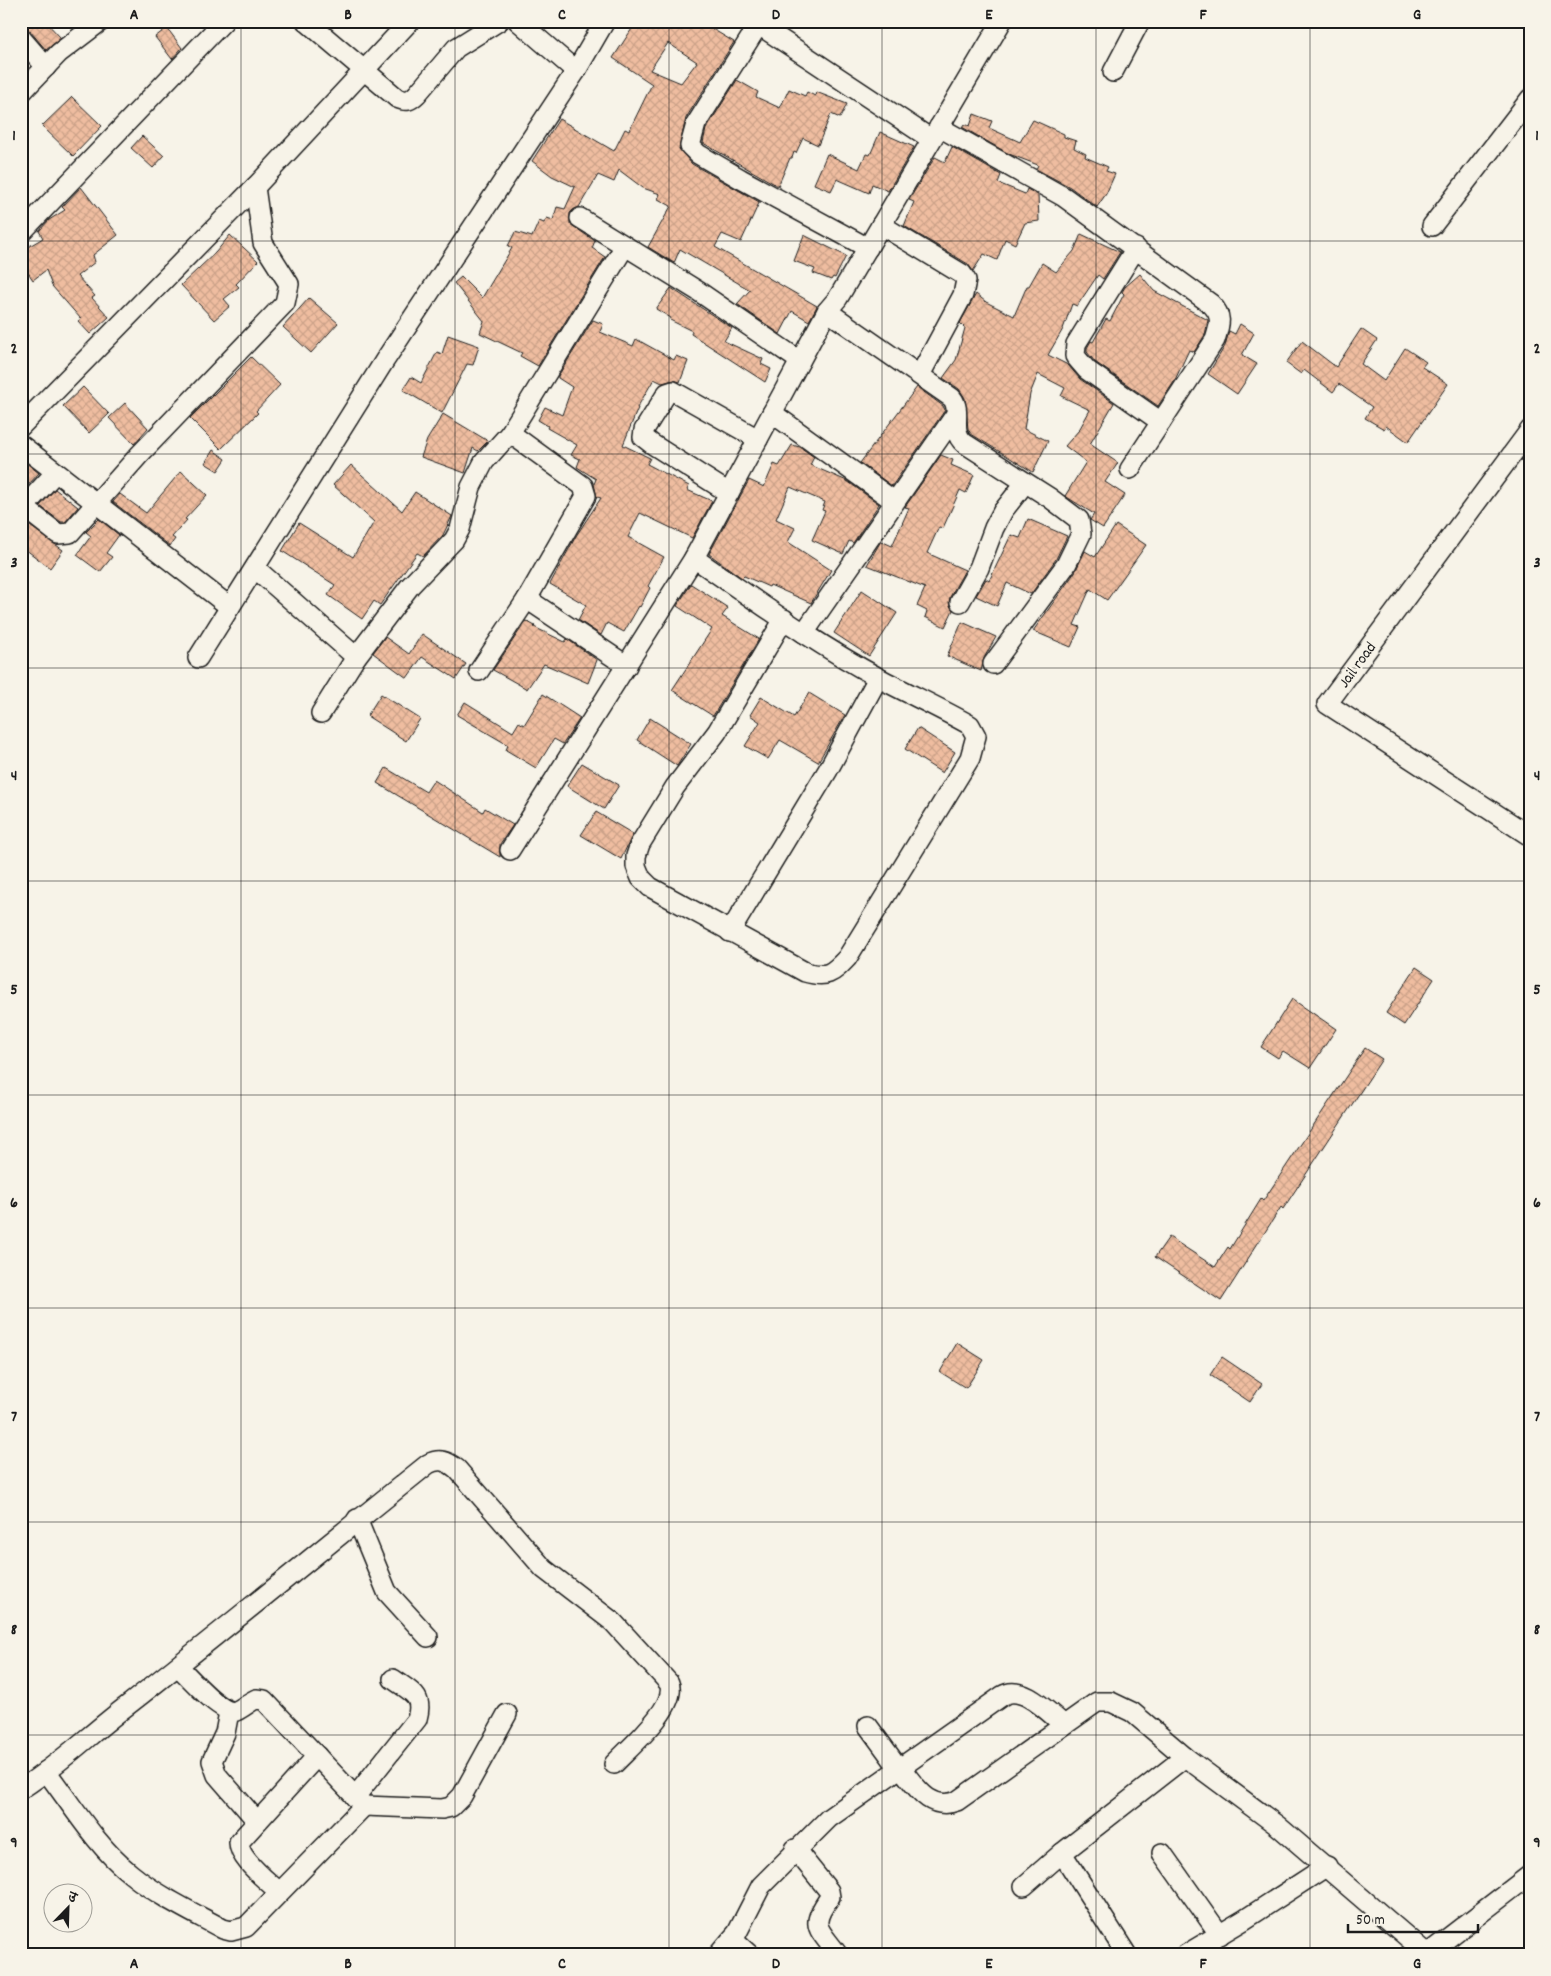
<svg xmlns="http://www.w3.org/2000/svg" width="1551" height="1976" font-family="Dekko,'Playpen Sans Deva',sans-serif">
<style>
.building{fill:url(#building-cross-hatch);stroke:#1c1c1c;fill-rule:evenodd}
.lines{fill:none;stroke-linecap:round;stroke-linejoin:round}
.minor-casing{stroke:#1c1c1c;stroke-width:22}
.minor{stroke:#f7f3e8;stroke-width:19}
.grid{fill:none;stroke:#1c1c1c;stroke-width:1;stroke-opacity:0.55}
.labels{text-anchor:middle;stroke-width:4;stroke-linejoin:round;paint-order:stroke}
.street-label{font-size:16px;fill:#1c1c1c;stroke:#f7f3e8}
.neatline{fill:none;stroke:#1c1c1c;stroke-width:2}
.grid-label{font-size:16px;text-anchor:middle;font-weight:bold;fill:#1c1c1c}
</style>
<defs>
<pattern id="building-cross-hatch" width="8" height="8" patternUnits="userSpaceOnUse" patternTransform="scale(1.25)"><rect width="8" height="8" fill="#efbda0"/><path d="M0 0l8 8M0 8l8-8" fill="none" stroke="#cca289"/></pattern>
</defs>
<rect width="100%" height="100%" fill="#f7f3e8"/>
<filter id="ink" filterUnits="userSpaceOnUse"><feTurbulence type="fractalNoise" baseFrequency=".02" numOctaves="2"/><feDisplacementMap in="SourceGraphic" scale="10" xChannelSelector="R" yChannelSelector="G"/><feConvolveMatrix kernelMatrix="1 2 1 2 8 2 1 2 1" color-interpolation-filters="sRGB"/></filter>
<g filter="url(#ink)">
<g class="building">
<polygon points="21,21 45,21 61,38 46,50 30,31 21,27"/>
<path d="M637,21h62l35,21 -48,76 -7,31 13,15 69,39h-2l-18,39 -19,-8 -7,13 102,59 -8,15 -17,-10 -12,23 -43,-30 13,-14 -70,-41 -6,14 -26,-16 23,-41 -13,-7 2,-5 -17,-6 -24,-18 -5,12 -16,-7 -19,32 -9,6v11l25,17 -3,7 13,9 -67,109 -18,-10 2,-3 -42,-20 4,-12 -30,-38 7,-6 21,21 30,-50 -4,-2 7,-14 17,5 7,-16 5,2 3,-5 6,2 4,-13 8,2 10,-22 -23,-11 -20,-15 27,-42 55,32 11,-22 4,2 23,-47 -39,-26zM668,43l29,19 -16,21 -31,-13z"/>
<polygon points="167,28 182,48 172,59 155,37"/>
<polygon points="737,80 758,92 756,97 780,108 789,89 805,96 807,92 815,96 816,92 847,104 840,118 831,114 818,145 803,138 796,153 794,152 792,158 790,158 778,186 703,143 706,129"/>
<polygon points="72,97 102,126 73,156 42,126"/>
<polygon points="974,114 992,121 989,128 1020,142 1033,120 1064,134 1064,137 1076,141 1074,148 1086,154 1085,157 1108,167 1106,171 1115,174 1106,194 1097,207 1070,187 1036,169 1038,165 1009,154 962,127 964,124 970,126"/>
<polygon points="880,132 914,147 888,191 872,184 869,193 837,179 831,191 814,184 827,154 859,169 866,154 870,155"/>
<polygon points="142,136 164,156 153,168 131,148"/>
<polygon points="952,147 1001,175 998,183 1025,194 1027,189 1038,195 1039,221 1025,223 1015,244 1005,239 997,260 984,254 973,271 968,264 904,226 914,202 909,200 935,157 945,162"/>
<polygon points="81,187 118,235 93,255 95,262 77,276 95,296 92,298 109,317 90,334 78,321 81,319 52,286 46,270 33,280 21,262 21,251 43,238 39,231 49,220 65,210 62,207"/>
<polygon points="1081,234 1120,252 1103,279 1098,275 1077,306 1072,304 1063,329 1048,355 1068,365 1080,379 1114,403 1090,444 1118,463 1105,482 1125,495 1103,528 1090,520 1094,514 1065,496 1086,462 1065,446 1079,430 1090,410 1061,396 1065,388 1038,374 1030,394 1024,429 1048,441 1033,472 971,434 968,429 965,398 959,389 943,378 956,360 965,328 960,323 976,294 986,302 1014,316 1027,286 1029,286 1042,263 1056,272 1074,251"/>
<polygon points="230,235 258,261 236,284 239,287 224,299 230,306 214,320 181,285 216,252"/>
<polygon points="804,235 846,256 835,278 833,277 831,280 813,273 815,269 794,261"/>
<polygon points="1140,274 1154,291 1208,320 1205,335 1194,352 1189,350 1174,382 1158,406 1095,362 1087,352 1087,348 1091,341 1093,342 1106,319 1110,321 1124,294 1122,292 1125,287"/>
<polygon points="671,288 732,328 724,341 763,359 761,364 771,369 765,382 691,334 692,331 670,320 671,318 656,309"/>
<polygon points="309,298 338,323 311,353 283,327"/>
<polygon points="593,320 603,324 600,332 633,346 636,339 674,360 676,356 688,361 680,382 674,380 662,383 654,379 637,408 638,408 623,445 650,458 647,464 689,486 687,490 712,501 692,538 640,513 628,537 664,557 648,586 650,588 640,607 639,606 624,632 607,623 601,635 578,620 586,605 550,584 576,536 601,498 597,497 594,484 596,479 577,467 580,459 571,455 577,445 547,428 548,426 538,420 545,407 562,415 572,387 558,378 558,376"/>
<polygon points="1240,324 1254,333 1242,355 1257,364 1237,394 1208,374 1225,346 1229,331 1235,334"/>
<polygon points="1361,329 1377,340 1361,364 1384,381 1405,348 1426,362 1422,367 1448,384 1408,442 1386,426 1384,429 1365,418 1372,407 1339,384 1333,392 1304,370 1301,374 1286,363 1302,341 1336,367"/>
<polygon points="448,335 479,346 473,365 467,364 442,413 403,390 411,377 421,383 437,352 442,354"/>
<polygon points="251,357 280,385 256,411 258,413 221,449 190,418"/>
<polygon points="83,387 109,414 89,433 63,406"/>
<polygon points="917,387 943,406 945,410 892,486 860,463"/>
<polygon points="125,403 148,428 134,444 109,418"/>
<polygon points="443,414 488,441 478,451 473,448 465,473 421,457 427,440"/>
<polygon points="792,445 800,447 814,457 810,465 847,481 879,504 853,543 849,541 843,554 812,540 825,511 822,510 825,502 790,487 776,519 795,528 788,542 831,570 811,603 770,585 769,587 744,576 742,578 709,554 749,480 764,487 774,464 779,466"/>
<polygon points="213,450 226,459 218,471 205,463"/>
<polygon points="941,455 953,460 951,465 974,475 966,493 960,490 943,528 939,527 927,553 965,570 950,597 949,603 953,610 945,627 925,617 927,611 917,606 925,588 867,565 881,541 892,546 909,508 905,507"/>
<polygon points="21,459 39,473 21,493"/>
<polygon points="351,465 402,511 415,492 452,516 443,535 423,556 417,553 380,605 374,601 362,619 328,595 335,585 282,551 299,523 353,557 374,522 333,485"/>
<polygon points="181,471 207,495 185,519 187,520 172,537 175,539 170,546 113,502 120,494 146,513"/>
<polygon points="55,489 78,507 65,522 61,522 40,506"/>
<polygon points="99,519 119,535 106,553 112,557 100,572 77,555 91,536 86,532"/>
<polygon points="1028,519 1067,536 1056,559 1031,594 1007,583 997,606 976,596 986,579 989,581 1011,535 1020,538"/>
<polygon points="26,523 63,550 50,568 21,546 21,529"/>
<polygon points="1116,525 1146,545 1107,600 1090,589 1074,625 1080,627 1071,647 1033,631 1075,572 1085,551 1095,557"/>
<polygon points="691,584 728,608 722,616 759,639 713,716 672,690 712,629 677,606"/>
<polygon points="862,590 897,613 869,656 834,633"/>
<polygon points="526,621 535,626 534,627 565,642 567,639 597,660 588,683 544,664 527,689 493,670"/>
<polygon points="962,622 996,637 984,658 981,671 947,656"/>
<polygon points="422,634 466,664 456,679 422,657 407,678 373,653 385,637 409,654"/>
<polygon points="809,693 845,715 818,762 780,740 768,759 745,746 760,722 750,715 761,697 794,717"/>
<polygon points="381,694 420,719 406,741 367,716"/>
<polygon points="543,694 580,718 563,744 554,739 536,768 506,750 508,745 457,715 465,702 513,732 519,722 524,725"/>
<polygon points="650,718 691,744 677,766 637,740"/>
<polygon points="918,728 955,752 942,773 905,749"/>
<polygon points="582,763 619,785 604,809 567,786"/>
<polygon points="386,768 426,792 434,780 483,812 485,808 513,825 500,844 500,857 377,783"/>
<polygon points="596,812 633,834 621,859 581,835"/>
<polygon points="1416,967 1434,979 1404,1025 1386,1013"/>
<polygon points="1292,999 1336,1029 1310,1068 1283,1051 1278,1058 1261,1047"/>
<polygon points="1365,1048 1382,1059 1283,1209 1281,1207 1221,1301 1155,1257 1169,1237 1215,1267 1228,1247 1230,1249 1261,1199 1263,1201"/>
<polygon points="957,1343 984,1360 966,1388 940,1372"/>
<polygon points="1222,1357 1262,1384 1250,1402 1210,1375"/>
</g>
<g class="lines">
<g class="minor-casing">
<g id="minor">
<path d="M306,21l91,77c9,4 13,3 20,-4l39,-46 43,-27"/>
<polyline points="518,21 576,71"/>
<polyline points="761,21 696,124 690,146 698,154 741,179 868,248"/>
<polyline points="759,25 931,139"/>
<polyline points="21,38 46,67"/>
<polyline points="1113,72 1140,21"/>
<polyline points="21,93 59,53 101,21"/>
<path d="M939,127l125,70 147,107c12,12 9,20 4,36l-85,129"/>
<polyline points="580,218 698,291 800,361"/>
<polyline points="881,225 962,274 966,280 963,295 920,375"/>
<polyline points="1432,226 1530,99"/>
<polyline points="21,233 224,21"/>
<polyline points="1136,248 1076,344 1075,356 1087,370 1161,422"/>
<path d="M827,311l125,87c11,14 -3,32 12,45l86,55 29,22 2,14 -15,31 -73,99"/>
<polyline points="772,413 894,501"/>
<polyline points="21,426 257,185 410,21"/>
<polyline points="1530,430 1327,704 1530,836"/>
<polyline points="510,433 583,486 586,496 527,599 627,666"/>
<polyline points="21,445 230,607"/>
<polyline points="729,493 652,444 643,437 644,430 667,393 673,391 758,439"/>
<polyline points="21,505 58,534 70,533 140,454 285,303 289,284 263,243 255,187"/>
<polyline points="24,507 56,472"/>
<path d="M694,558c60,41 120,85 185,120 30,16 61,30 91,47l6,11 -6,22 -123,200c-15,16 -20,20 -42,14l-155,-85 -9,-9 -5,-12v-10l4,-12 35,-57 42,-55 67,-113"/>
<polyline points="255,568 356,657"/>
<polyline points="960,602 979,568 994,528 1003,511 1025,483"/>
<polyline points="804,633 956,414"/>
<polyline points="198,658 385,360 576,71 605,21"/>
<polyline points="479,671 527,599"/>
<polyline points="321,713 356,657 410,586 454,540 460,529 471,487 484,462 510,433 625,246"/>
<polyline points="510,850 694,558 827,311 838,298 1002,21"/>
<polyline points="730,932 828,770 878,678"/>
<polyline points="357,1519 387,1592 428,1637"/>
<polyline points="229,1712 225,1733 212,1761 217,1775 257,1821"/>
<path d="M868,1726l30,41h2c15,18 29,45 57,34l140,-99h14l21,10 53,45 93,69 149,128"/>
<path d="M46,1771c26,34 51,76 85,103 27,22 61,38 92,55l8,2 15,-4 118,-121 -100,-106 -8,-1c-7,3 -13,9 -20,12 -14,4 -48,-35 -58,-45"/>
<path d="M21,1789c38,-24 71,-57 107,-84 101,-79 200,-161 300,-241 12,-6 19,-3 29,5l87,100 69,53 56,61c10,23 -40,65 -55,81"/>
<path d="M355,1797l62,-78c7,-24 -6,-27 -24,-40"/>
<polyline points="364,1806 442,1809 451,1807 462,1796 507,1714"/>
<path d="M795,1849l34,42 1,6c-22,30 -11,31 8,58"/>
<polyline points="1162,1853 1220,1935"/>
<polyline points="1024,1886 1062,1853"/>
<path d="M279,1892c-11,-11 -41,-33 -40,-50l78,-86"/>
<polyline points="732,1939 750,1955"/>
<path d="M718,1955l19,-22 24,-47 68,-68 173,-122c20,-13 47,17 62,29"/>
<polyline points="1127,1955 1062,1853 1185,1757"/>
<polyline points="1185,1955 1244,1920 1327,1866"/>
<polyline points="1426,1955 1530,1875"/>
</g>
</g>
<use href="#minor" class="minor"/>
</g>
</g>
<path class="grid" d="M241,21v1934M455,21v1934M669,21v1934M882,21v1934M1096,21v1934M1310,21v1934M21,241h1509M21,454h1509M21,668h1509M21,881h1509M21,1095h1509M21,1308h1509M21,1522h1509M21,1735h1509"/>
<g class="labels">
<g class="street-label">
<text transform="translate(1356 664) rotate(-54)" y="6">Jail road</text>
</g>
</g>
<rect width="1551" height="1976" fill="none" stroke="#f7f3e8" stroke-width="55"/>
<g transform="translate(68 1908) rotate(23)"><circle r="24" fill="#f7f3e8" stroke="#9f9d96"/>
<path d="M0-4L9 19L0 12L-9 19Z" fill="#1c1c1c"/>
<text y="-8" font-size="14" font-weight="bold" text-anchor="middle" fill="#1c1c1c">उ</text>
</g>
<path d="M1348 1924v8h130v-8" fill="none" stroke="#1c1c1c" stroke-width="2.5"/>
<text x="1356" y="1924" font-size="15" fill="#1c1c1c" stroke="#f7f3e8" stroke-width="4" paint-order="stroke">50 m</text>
<rect x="28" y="28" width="1496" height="1920" class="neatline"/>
<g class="grid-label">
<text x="134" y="19">A</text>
<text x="348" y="19">B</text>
<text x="562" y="19">C</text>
<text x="776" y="19">D</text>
<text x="989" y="19">E</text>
<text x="1203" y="19">F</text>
<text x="1417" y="19">G</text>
<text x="14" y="140">1</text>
<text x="1537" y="140">1</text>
<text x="14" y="353">2</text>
<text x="1537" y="353">2</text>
<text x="14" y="567">3</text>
<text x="1537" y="567">3</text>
<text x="14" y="780">4</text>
<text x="1537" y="780">4</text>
<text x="14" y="994">5</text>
<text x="1537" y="994">5</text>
<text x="14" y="1207">6</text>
<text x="1537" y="1207">6</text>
<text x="14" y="1421">7</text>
<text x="1537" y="1421">7</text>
<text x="14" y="1634">8</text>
<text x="1537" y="1634">8</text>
<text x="14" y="1847">9</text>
<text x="1537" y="1847">9</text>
<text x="134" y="1968">A</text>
<text x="348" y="1968">B</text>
<text x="562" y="1968">C</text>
<text x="776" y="1968">D</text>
<text x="989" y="1968">E</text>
<text x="1203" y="1968">F</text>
<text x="1417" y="1968">G</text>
</g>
</svg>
